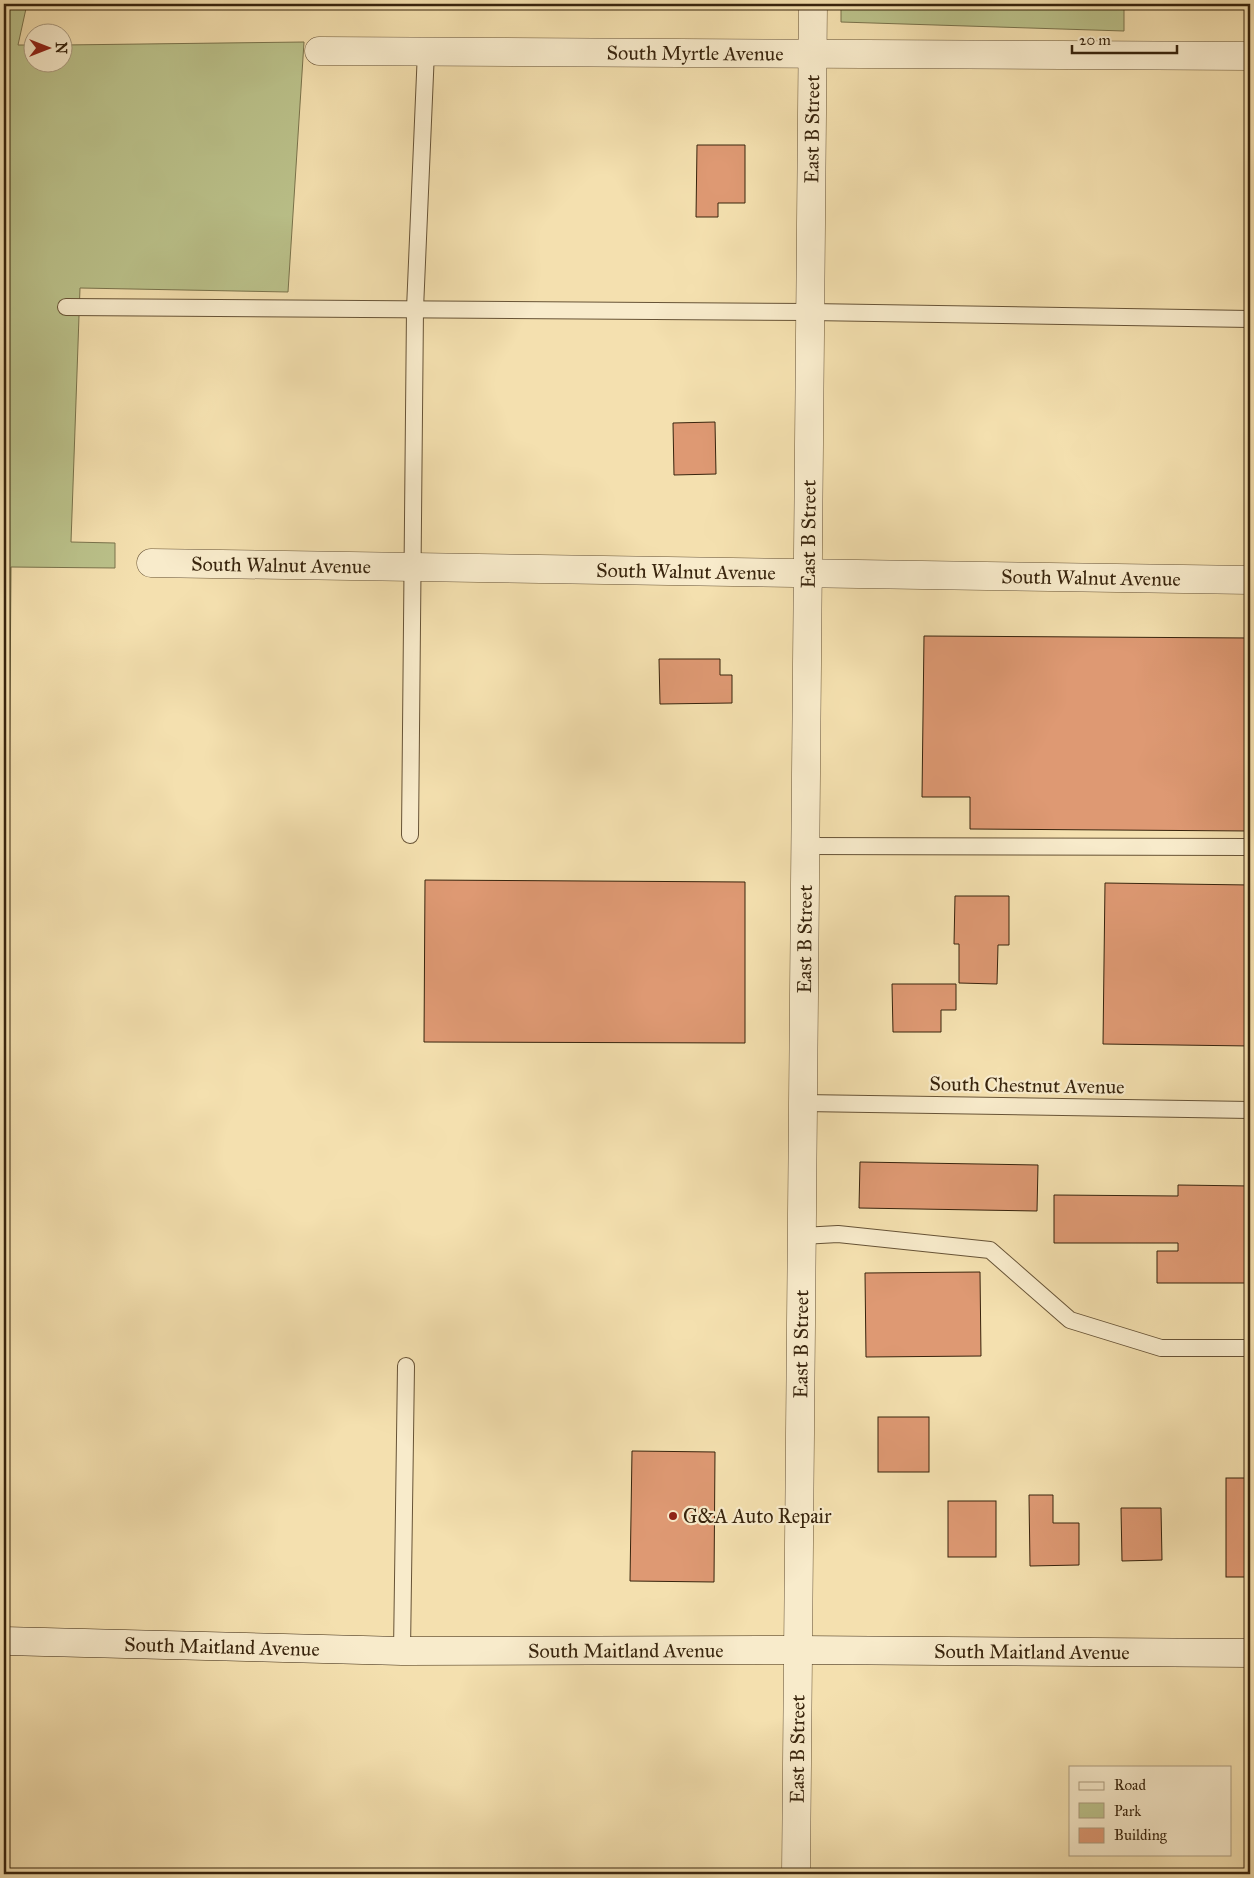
<svg xmlns="http://www.w3.org/2000/svg" width="1254" height="1878" font-family="'IM FELL Great Primer',serif">
<style>
.green{fill:#bbc28b;stroke:#7a734c}
.building{fill:#de9973;stroke:#38240d}
.lines{fill:none;stroke-linecap:round;stroke-linejoin:round}
.lane-casing{stroke:#675336;stroke-width:18}
.street-casing{stroke:#675336;stroke-width:29}
.secondary-casing{stroke:#38240d;stroke-width:29}
.lane{stroke:#f8ebcb;stroke-width:16}
.street{stroke:#f8ebcb;stroke-width:28}
.secondary{stroke:#f8ebcb;stroke-width:28}
.poi-dot{fill:#8f2418;stroke:#f8ebcb;stroke-width:2}
.labels{text-anchor:middle;stroke-width:4.5;stroke-linejoin:round;paint-order:stroke}
.street-label{font-size:20px;fill:#38240d;stroke:#f8ebcb}
.poi-label{font-size:20px;fill:#38240d;stroke:#f8ebcb;text-anchor:start}
</style>
<rect width="100%" height="100%" fill="#f4e0af"/>
<filter id="stains"><feTurbulence type="fractalNoise" baseFrequency=".004" numOctaves="4"/><feColorMatrix values="0 0 0 0 .2 0 0 0 0 .09 0 0 0 0 .02 0 0 0 .5 -.17"/></filter>
<radialGradient id="worn" r=".72"><stop offset=".6" stop-color="#630" stop-opacity="0"/><stop offset="1" stop-color="#630" stop-opacity=".3"/></radialGradient>
<g class="green">
<polygon points="4,4 27,4 18,45 32,45 32,62 62,62 63,45 304,42 288,292 80,288 71,542 115,543 115,568 11,567 5,1342"/>
<polygon points="841,4 1124,4 1124,31 841,22"/>
</g>
<g class="building">
<polygon points="697,145 745,145 745,203 718,203 718,217 696,217"/>
<polygon points="715,422 716,474 674,475 673,423"/>
<polygon points="924,636 1250,638 1250,831 970,829 970,797 922,797"/>
<polygon points="659,659 720,659 720,675 732,675 732,703 660,704"/>
<polygon points="425,880 745,882 745,1043 424,1042"/>
<polygon points="1105,883 1250,885 1250,1046 1103,1044"/>
<polygon points="955,896 1009,896 1009,945 998,945 997,984 959,983 959,944 954,944"/>
<polygon points="892,984 956,984 956,1010 941,1010 941,1032 893,1032"/>
<polygon points="860,1162 1038,1165 1037,1211 859,1208"/>
<polygon points="1178,1185 1250,1186 1250,1283 1157,1283 1157,1251 1178,1251 1178,1243 1054,1243 1054,1195 1178,1196"/>
<polygon points="980,1272 981,1356 866,1357 865,1273"/>
<rect x="878" y="1417" width="51" height="55"/>
<polygon points="632,1451 715,1452 714,1582 630,1581"/>
<rect x="1226" y="1478" width="24" height="99"/>
<polygon points="1029,1495 1053,1495 1053,1523 1079,1523 1079,1565 1030,1566"/>
<rect x="948" y="1501" width="48" height="56"/>
<polygon points="1121,1508 1161,1508 1162,1560 1122,1561"/>
</g>
<g class="lines">
<g class="lane-casing">
<g id="lane">
<polyline points="66,307 810,312 1250,319"/>
<polyline points="410,835 415,309 426,51"/>
<polyline points="806,846 1250,847"/>
<polyline points="803,1103 1250,1110"/>
<polyline points="802,1236 838,1234 990,1250 1070,1320 1161,1348 1250,1348"/>
<polyline points="402,1651 406,1366"/>
</g>
</g>
<g class="street-casing">
<g id="street">
<path id="s1" d="M319,51l931,5"/>
<path id="s2" d="M151,563l1099,17"/>
<path id="s3" d="M796,1874l17,-1870"/>
</g>
</g>
<g class="secondary-casing">
<g id="secondary">
<path id="s4" d="M4,1641l398,10 396,-1 452,3"/>
</g>
</g>
<use href="#lane" class="lane"/>
<use href="#street" class="street"/>
<use href="#secondary" class="secondary"/>
</g>
<circle class="poi-dot" cx="673" cy="1516" r="5"/>
<g class="labels">
<g class="street-label">
<text dy="7" stroke="none"><textPath href="#s1" startOffset="376">South Myrtle Avenue</textPath></text>
<text dy="7" stroke="none"><textPath href="#s3" startOffset="1745">East B Street</textPath></text>
<text dy="7" stroke="none"><textPath href="#s3" startOffset="1340">East B Street</textPath></text>
<text dy="7" stroke="none"><textPath href="#s2" startOffset="130">South Walnut Avenue</textPath></text>
<text dy="7" stroke="none"><textPath href="#s2" startOffset="535">South Walnut Avenue</textPath></text>
<text dy="7" stroke="none"><textPath href="#s2" startOffset="940">South Walnut Avenue</textPath></text>
<text dy="7" stroke="none"><textPath href="#s3" startOffset="935">East B Street</textPath></text>
<text transform="translate(1027 1085) rotate(1)" y="7">South Chestnut Avenue</text>
<text dy="7" stroke="none"><textPath href="#s3" startOffset="530">East B Street</textPath></text>
<text dy="7" stroke="none"><textPath href="#s4" startOffset="218">South Maitland Avenue</textPath></text>
<text dy="7" stroke="none"><textPath href="#s4" startOffset="622">South Maitland Avenue</textPath></text>
<text dy="7" stroke="none"><textPath href="#s4" startOffset="1028">South Maitland Avenue</textPath></text>
<text dy="7" stroke="none"><textPath href="#s3" startOffset="125">East B Street</textPath></text>
</g>
<g class="poi-label">
<text x="683" y="1523">G&amp;A Auto Repair</text>
</g>
</g>
<rect width="1254" height="1878" fill="none" stroke="#f4e0af" stroke-width="20"/>
<rect x="5" y="5" width="1244" height="1868" fill="none" stroke="#38240d" stroke-width="2.5"/>
<rect x="10" y="10" width="1234" height="1858" fill="none" stroke="#38240d"/>
<rect x="1069" y="1766" width="162" height="90" fill="#f8ebcb" stroke="#ab9b7f"/>
<rect x="1079" y="1782" width="25" height="8" fill="#f8ebcb" stroke="#ab9b7f"/>
<text x="1114" y="1790" font-size="15" fill="#38240d">Road</text>
<rect x="1079" y="1803" width="25" height="15" fill="#bbc28b" stroke="#ab9b7f"/>
<text x="1114" y="1816" font-size="15" fill="#38240d">Park</text>
<rect x="1079" y="1828" width="25" height="15" fill="#de9973" stroke="#ab9b7f"/>
<text x="1114" y="1840" font-size="15" fill="#38240d">Building</text>
<g transform="translate(48 48) rotate(90)"><circle r="24" fill="#f8ebcb" stroke="#ab9b7f"/>
<path d="M0-4L9 19L0 12L-9 19Z" fill="#8f2418"/>
<text y="-8" font-size="14" font-weight="bold" text-anchor="middle" fill="#38240d">N</text>
</g>
<path d="M1072 45v8h105v-8" fill="none" stroke="#38240d" stroke-width="2.5"/>
<text x="1079" y="45" font-size="15" fill="#38240d" stroke="#f8ebcb" stroke-width="4" paint-order="stroke">20 m</text>
<rect width="100%" height="100%" filter="url(#stains)"/>
<rect width="100%" height="100%" fill="url(#worn)"/>
</svg>
